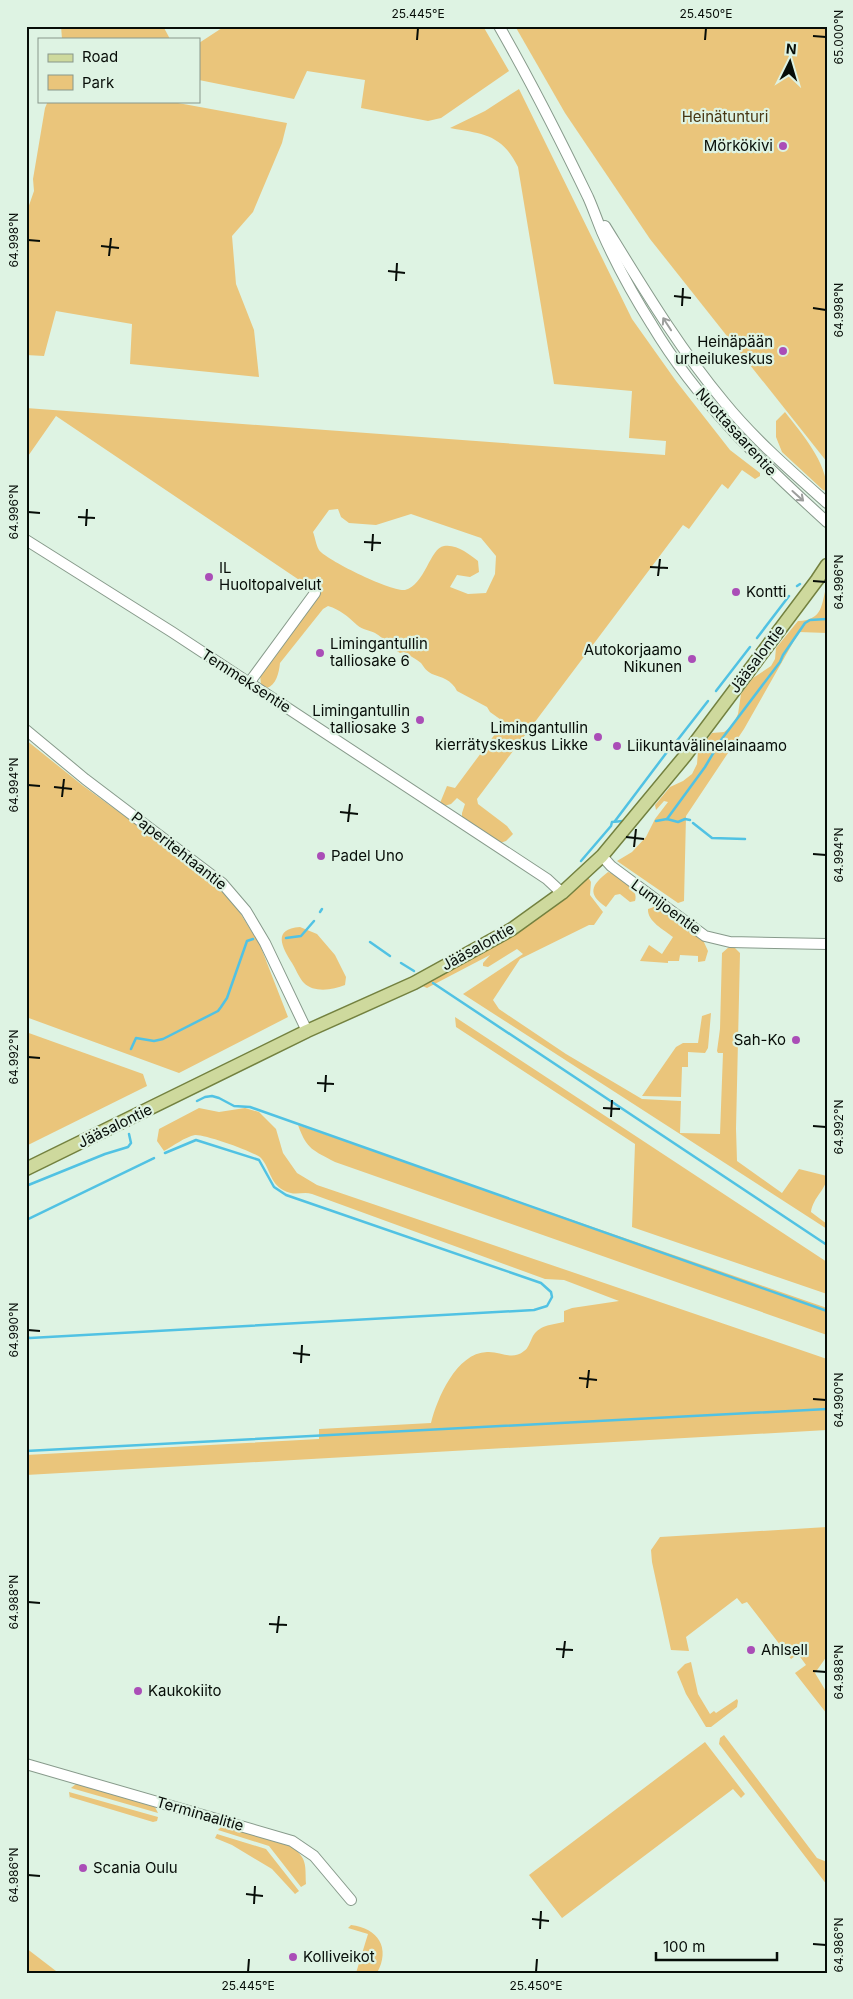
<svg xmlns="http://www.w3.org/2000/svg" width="853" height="1999" font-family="Inter,sans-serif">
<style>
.green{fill:#eac57b;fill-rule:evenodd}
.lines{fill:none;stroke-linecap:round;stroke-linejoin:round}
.stream{stroke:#51c2e3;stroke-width:2.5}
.minor-casing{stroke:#879a8b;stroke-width:12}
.major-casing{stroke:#73813f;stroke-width:15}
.minor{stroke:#fff;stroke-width:10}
.major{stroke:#ced99d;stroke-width:12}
.oneway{stroke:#9c9e9c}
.ticks{fill:none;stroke:#070d08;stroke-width:2}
.poi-dot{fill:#aa4db7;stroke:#def3e3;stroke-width:2}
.labels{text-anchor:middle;stroke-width:4.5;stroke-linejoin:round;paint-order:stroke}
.park-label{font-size:15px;fill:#473612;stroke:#def3e3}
.poi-label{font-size:15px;fill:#070d08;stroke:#def3e3;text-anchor:start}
.street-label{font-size:15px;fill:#070d08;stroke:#def3e3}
.neatline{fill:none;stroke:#070d08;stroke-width:2}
.ticks-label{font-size:12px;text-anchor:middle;fill:#070d08}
</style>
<rect width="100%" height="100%" fill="#def3e3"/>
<g class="green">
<polygon points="61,26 163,26 170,39 62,39"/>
<polygon points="225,26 483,26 509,71 441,118 428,121 361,108 365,80 307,71 294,99 199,80 199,43"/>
<polygon points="515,26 827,26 827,462 650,239 565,113"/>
<path d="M519,89l113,230 44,62 54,69 30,23v3l-5,3 -13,-9 -14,19 -6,-5 -33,45 -6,-4 -206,274 1,5 29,22 6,8 -7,7 -6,2 -38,-26v-4l3,-9 -8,-6 -6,6 -7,2 -4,-3 7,-17 8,2 49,-66 -14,-10 -3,-5 -30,-16c-5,-11 -16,-14 -25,-17 -6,-3 -8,-7 -11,-11 -5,-4 -12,-8 -17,-11l-4,1c-10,-6 -15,-14 -25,-20 -6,-3 -12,-3 -18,-8 -10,-9 -16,-15 -29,-19l-5,3 -43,54c-1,10 -4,22 -13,25l-6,-3 -1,-11 60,-80 -264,-178 -30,43v-51l639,47 1,-14 -37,-3 3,-47 -78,-7 -36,-217c-16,-33 -35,-33 -68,-39l35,-17zM338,509l3,8 8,6 27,2 35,-11 70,24 15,18 -1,18 -9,19 -18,1 -18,-7 7,-12 13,2 9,-5 -1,-11c-9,-7 -21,-17 -34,-15 -14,2 -19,39 -39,44 -13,2 -79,-30 -86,-40 -3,-5 -4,-13 -6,-18l16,-22z"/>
<polygon points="48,101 167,101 287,123 282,143 253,212 232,236 236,284 254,330 259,377 130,364 132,324 56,311 44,356 26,355 26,214 34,191 33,179 45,108"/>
<path d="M785,412c17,22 42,50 42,79l-4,-1 -41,-38 -6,-15v-16z"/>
<path d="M827,584v49l-28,-1 -55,97 -58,87 -2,85 -6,2 -61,-42 15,-9 14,-15 9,-18 13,-17 -4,-1 -8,9 -1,-5 15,-18 13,-6 9,-7 5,-10 1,-13 14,-18 12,-1 9,-7 5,-11 3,-20 12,-16 18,-12 4,-7 1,-11 22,-27c26,-1 23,-17 29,-37z"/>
<polygon points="26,740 82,785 212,880 237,908 260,945 288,1017 179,1073 26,1017"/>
<path d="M608,872c10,3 32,17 27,29l-5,1 -10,-8 -5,1 -9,12c-19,-13 -15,-22 2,-35z"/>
<path d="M588,877l3,5 -1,13 13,17 -9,13h-5l-69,34 -27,41 6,9 67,45 76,45 39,2 -1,32 40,1 3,-81h-5l-1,-2 3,-22 2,-76 7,-6h5l6,6 -4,176 1,32 45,32 17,-24 28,7c0,13 -14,21 -16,36l16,12v5l-364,-235 60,-40 -6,-5 -29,18 -5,-1v-3l7,-8 -63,33 -7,-3 48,-24 44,-25z"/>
<path d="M654,907h3l46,33 5,11 -3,10 -7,1v-6l-18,-1 -1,6h-11v2l-28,-2 9,-16 13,9 11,-17c-9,-7 -26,-16 -25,-28z"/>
<path d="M300,927l17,7 18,21 11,22 -1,8c-12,5 -31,8 -41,-2 -5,-5 -8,-14 -12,-20 -10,-16 -20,-34 8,-36z"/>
<polygon points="711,1013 708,1048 705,1053 688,1052 688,1067 682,1067 681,1097 642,1096 676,1047 683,1043 698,1043 702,1016"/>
<polygon points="455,1017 827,1262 827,1294 632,1227 635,1144 456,1027"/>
<polygon points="26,1032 143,1074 147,1086 26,1146"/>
<path d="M199,1108l20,4 26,-4 14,4 17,17 7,24 14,20 20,12 510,174v71l-801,45v-20l293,-16v-10l112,-6c6,-24 25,-70 56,-71 13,-1 25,9 37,-1 4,-2 6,-9 8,-13 6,-13 19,-13 32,-16v-11l8,-3 47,-7 -55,-21 -19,-1 -233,-85c-10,-3 -17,3 -29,-4 -13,-7 -13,-22 -22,-32 -6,-6 -57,-24 -66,-23 -10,2 -22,11 -31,16l-7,-10 2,-12z"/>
<path d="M298,1125l529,183v27l-492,-173c-22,-12 -28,-12 -37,-37z"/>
<polygon points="827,1527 827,1656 815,1673 827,1693 827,1714 795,1673 806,1665 798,1654 791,1659 747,1602 742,1604 737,1598 686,1637 689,1651 671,1650 652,1562 651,1550 660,1537"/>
<polygon points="691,1662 698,1694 710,1714 714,1711 716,1713 737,1699 738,1701 737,1707 711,1727 706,1727 686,1694 677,1672 685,1664"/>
<polygon points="724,1735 817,1858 827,1862 827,1885 719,1744 720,1738"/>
<polygon points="705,1742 745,1794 741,1798 733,1789 562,1918 529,1875"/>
<polygon points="76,1784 155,1807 158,1813 71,1788"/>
<polygon points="69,1792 158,1817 157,1821 153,1822 70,1797 70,1799"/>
<path d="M222,1826l68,20c18,12 15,19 16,38l-5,3 -32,-41 -51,-16z"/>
<polygon points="217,1834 266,1849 299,1891 295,1894 272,1869 232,1845 215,1838"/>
<path d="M351,1925c27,3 40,23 26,48h-21l12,-39 -20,-6z"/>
<polygon points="26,1948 56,1971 58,1973 26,1973"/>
</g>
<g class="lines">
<g class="stream">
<polyline points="797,586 800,584"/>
<polyline points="757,638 789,596"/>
<polyline points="716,691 750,647"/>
<polyline points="676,742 708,701"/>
<polyline points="667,819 705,767 721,740 780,662 783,655 805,623 810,620 827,619"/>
<polyline points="615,821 667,752"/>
<polyline points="656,821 667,819 678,822 685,819 690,820"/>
<polyline points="693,823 712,838 745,839"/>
<polyline points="581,861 611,826 612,822 623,821"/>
<polyline points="320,912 322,909"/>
<polyline points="286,938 301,936 314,921"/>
<polyline points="370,942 390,956"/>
<polyline points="401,963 414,971"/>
<polyline points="433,983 827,1245"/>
<polyline points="131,1049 136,1038 154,1041 163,1039 218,1011 221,1007 227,998 247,941 253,939"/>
<polyline points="197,1101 205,1097 212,1096 219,1098 234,1106 250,1107 827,1311"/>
<polyline points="26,1186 105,1154 128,1147 131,1143 129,1134"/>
<polyline points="26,1220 154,1158"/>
<polyline points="26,1337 30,1338 534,1310 547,1306 552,1297 551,1292 541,1283 286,1195 274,1187 259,1160 196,1140 165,1153"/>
<polyline points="26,1451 827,1409"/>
</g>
<g class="minor-casing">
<g id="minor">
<path d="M499,26c32,56 61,113 89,171 5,11 9,23 14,35 14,32 31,63 50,93 46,77 109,137 175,197"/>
<path d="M605,226c37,60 74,122 119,176 30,37 67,69 103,101"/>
<polyline points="26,540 172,632 547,879 562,893"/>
<polyline points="249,683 315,593"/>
<polyline points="26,730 85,779 222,883 246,911 265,943 307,1031"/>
<polyline points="602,856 611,866 705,936 730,942 827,944"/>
<polyline points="26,1764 292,1841 314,1856 351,1900"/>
</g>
</g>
<g class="major-casing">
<polyline id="major" points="26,1169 307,1031 414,983 512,929 562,893 602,856 685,756 817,580 827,565"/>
</g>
<use href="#minor" class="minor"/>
<use href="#major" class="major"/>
</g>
<defs><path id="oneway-shaft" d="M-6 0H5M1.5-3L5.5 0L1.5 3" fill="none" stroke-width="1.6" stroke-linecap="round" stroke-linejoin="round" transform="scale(1.25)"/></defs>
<g class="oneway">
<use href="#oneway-shaft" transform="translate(667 324) rotate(-123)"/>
<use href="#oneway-shaft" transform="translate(798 496) rotate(42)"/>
</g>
<path class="ticks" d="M813,36l13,1M417,40l1,-12M705,40l1,-12M28,240l12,1M101,246l18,2M109,256l2,-18M388,271l17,2M396,281l1,-18M674,296l17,2M682,306l1,-18M813,308l13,2M28,512l12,1M78,517l17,1M86,526l1,-17M364,542l17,1M372,551l1,-17M650,567l18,1M658,576l2,-17M813,581l13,1M28,785l12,1M54,787l18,2M62,797l2,-18M340,812l18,2M348,822l2,-18M626,837l18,2M634,847l2,-18M813,854l13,1M28,1057l12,1M317,1083l17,1M325,1092l1,-17M603,1108l17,1M611,1117l1,-17M813,1126l13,1M28,1330l12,1M293,1353l17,2M301,1363l1,-18M579,1378l18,2M587,1388l2,-18M813,1399l13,1M28,1602l12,1M269,1624l18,1M277,1633l2,-17M556,1649l17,1M563,1658l2,-17M813,1671l13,1M28,1875l12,1M246,1894l17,2M254,1904l1,-18M532,1919l17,2M540,1929l1,-18M813,1944l13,1M248,1972l1,-13M536,1972l1,-13"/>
<g class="poi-dot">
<circle cx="783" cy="146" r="5"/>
<circle cx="783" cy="351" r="5"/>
<circle cx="209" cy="577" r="5"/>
<circle cx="736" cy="592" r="5"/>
<circle cx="320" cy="653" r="5"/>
<circle cx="692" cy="659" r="5"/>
<circle cx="420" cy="720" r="5"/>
<circle cx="598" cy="737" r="5"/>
<circle cx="617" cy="746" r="5"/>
<circle cx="321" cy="856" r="5"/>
<circle cx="796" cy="1040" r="5"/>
<circle cx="751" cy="1650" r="5"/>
<circle cx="138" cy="1691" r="5"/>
<circle cx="83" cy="1868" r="5"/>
<circle cx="293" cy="1957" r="5"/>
</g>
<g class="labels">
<g class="park-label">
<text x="725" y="122">Heinätunturi</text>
</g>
<g class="poi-label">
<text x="773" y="151" text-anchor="end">Mörkökivi</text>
<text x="773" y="347" text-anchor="end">Heinäpään<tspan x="773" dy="17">urheilukeskus</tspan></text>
<text x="219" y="573">IL<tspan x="219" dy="17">Huoltopalvelut</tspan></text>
<text x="746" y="597">Kontti</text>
<text x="330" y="649">Limingantullin<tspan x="330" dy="17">talliosake 6</tspan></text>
<text x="682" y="655" text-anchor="end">Autokorjaamo<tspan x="682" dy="17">Nikunen</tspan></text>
<text x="410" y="716" text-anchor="end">Limingantullin<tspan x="410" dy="17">talliosake 3</tspan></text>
<text x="588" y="733" text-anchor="end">Limingantullin<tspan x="588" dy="17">kierrätyskeskus Likke</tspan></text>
<text x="627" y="751">Liikuntavälinelainaamo</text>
<text x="331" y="861">Padel Uno</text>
<text x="786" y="1045" text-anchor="end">Sah-Ko</text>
<text x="761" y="1655">Ahlsell</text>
<text x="148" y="1696">Kaukokiito</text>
<text x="93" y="1873">Scania Oulu</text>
<text x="303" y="1962">Kolliveikot</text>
</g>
<g class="street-label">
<text transform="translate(736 432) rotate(48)" y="5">Nuottasaarentie</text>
<text transform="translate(757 659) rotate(-53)" y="5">Jääsalontie</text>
<text transform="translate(246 681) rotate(33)" y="5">Temmeksentie</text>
<text transform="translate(179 851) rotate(38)" y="5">Paperitehtaantie</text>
<text transform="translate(666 907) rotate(36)" y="5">Lumijoentie</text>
<text transform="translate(478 947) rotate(-29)" y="5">Jääsalontie</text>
<text transform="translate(115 1126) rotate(-26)" y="5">Jääsalontie</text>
<text transform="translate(200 1814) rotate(16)" y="5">Terminaalitie</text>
</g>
</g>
<rect width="853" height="1999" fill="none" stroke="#def3e3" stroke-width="55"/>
<rect x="38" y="38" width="162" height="65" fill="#def3e3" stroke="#88978b"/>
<rect x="48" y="54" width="25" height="8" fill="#ced99d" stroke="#88978b"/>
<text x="82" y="62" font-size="15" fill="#070d08">Road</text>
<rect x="48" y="75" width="25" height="15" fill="#eac57b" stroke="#88978b"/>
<text x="82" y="88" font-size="15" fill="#070d08">Park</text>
<g transform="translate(790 62) rotate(5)" stroke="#def3e3" stroke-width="4" paint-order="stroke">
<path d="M0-4L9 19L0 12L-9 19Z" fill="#070d08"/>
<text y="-8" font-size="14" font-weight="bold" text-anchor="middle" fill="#070d08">N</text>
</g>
<path d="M656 1952v8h121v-8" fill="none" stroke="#070d08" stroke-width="2.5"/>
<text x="663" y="1952" font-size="15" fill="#070d08" stroke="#def3e3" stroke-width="4" paint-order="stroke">100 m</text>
<rect x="28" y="28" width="798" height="1944" class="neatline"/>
<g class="ticks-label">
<text x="418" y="18">25.445°E</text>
<text x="706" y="18">25.450°E</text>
<text transform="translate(839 37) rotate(-90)" y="4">65.000°N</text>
<text transform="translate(14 240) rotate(-90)" y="4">64.998°N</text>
<text transform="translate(839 310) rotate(-90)" y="4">64.998°N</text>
<text transform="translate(14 512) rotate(-90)" y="4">64.996°N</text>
<text transform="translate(839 582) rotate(-90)" y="4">64.996°N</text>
<text transform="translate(14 785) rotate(-90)" y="4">64.994°N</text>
<text transform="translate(839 855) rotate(-90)" y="4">64.994°N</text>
<text transform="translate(14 1057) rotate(-90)" y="4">64.992°N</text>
<text transform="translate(839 1127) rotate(-90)" y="4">64.992°N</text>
<text transform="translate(14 1330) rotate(-90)" y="4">64.990°N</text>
<text transform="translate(839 1400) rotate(-90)" y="4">64.990°N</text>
<text transform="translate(14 1602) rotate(-90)" y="4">64.988°N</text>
<text transform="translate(839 1672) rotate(-90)" y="4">64.988°N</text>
<text transform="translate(14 1875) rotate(-90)" y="4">64.986°N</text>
<text transform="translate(839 1945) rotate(-90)" y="4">64.986°N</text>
<text x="248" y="1990">25.445°E</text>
<text x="536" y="1990">25.450°E</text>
</g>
</svg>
